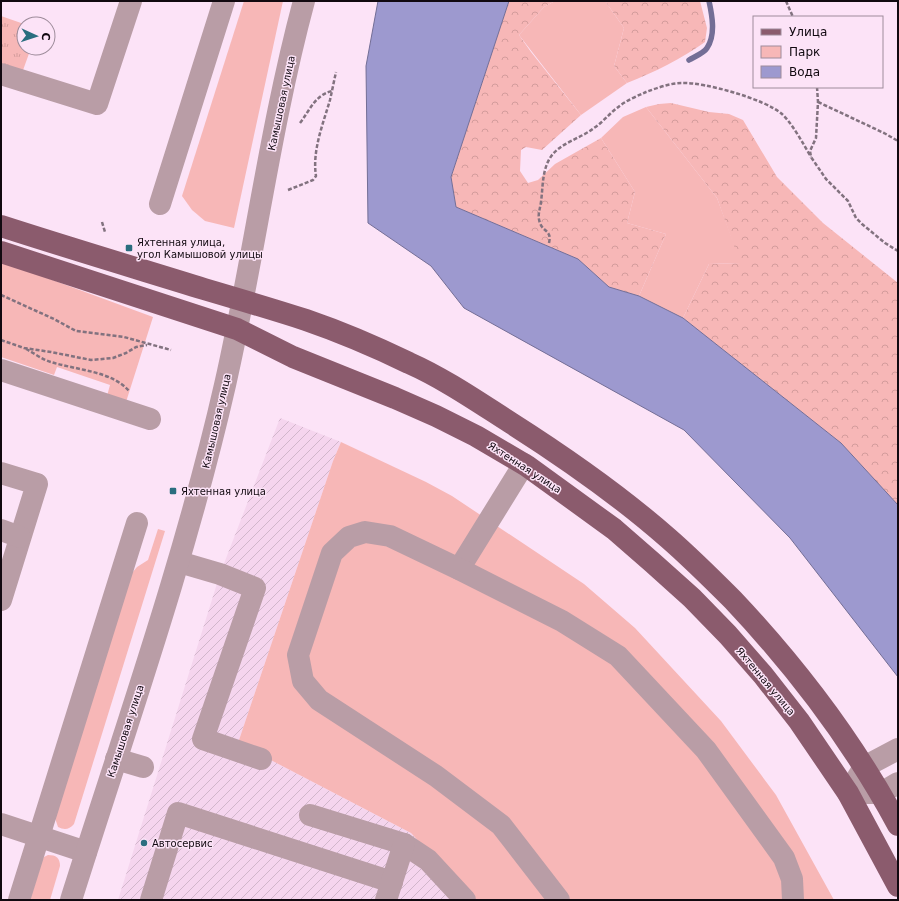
<svg xmlns="http://www.w3.org/2000/svg" width="899" height="901" font-family="'DejaVu Sans',sans-serif">
<style>
.industrial{fill:url(#industrial-furrows)}
.green{fill:#f7b7b7}
.forest{fill:url(#forest-crowns)}
.park{fill:url(#park-tufts)}
.water{fill:#9d99cf;stroke:#736e96}
.lines{fill:none;stroke-linecap:round;stroke-linejoin:round}
.stream{stroke:#736e96;stroke-width:5.5}
.path{stroke:#82727f;stroke-width:2.5;stroke-dasharray:4 2;stroke-linecap:butt}
.minor{stroke:#b99da6;stroke-width:22}
.major{stroke:#8b5b6d;stroke-width:22}
.poi-dot{fill:#2a6d7f;stroke:#fce3f7;stroke-width:1.5}
.labels{text-anchor:middle;stroke-width:3;stroke-linejoin:round;paint-order:stroke}
.street-label{font-size:10px;fill:#110910;stroke:#fce3f7}
.poi-label{font-size:10px;fill:#110910;stroke:#fce3f7;text-anchor:start}
</style>
<defs>
<pattern id="industrial-furrows" width="10" height="10" patternUnits="userSpaceOnUse"><rect width="10" height="10" fill="#f5d5ee"/><path d="M-1 1l2-2M0 10L10 0M9 11l2-2" fill="none" stroke="#d1b6cb"/></pattern>
<pattern id="forest-crowns" width="20" height="18" patternUnits="userSpaceOnUse"><rect width="20" height="18" fill="#f7b7b7"/><path d="M2 6a3 3 0 1 1 6 0M12 15a3 3 0 1 1 6 0" fill="none" stroke="#d39c9c"/></pattern>
<pattern id="park-tufts" width="24" height="20" patternUnits="userSpaceOnUse"><rect width="24" height="20" fill="#f7b7b7"/><path d="M3 7l-1-3M5 7V3M7 7l1-3M15 17l-1-3M17 17v-4M19 17l1-3" fill="none" stroke="#d39c9c"/></pattern>
</defs>
<rect width="100%" height="100%" fill="#fce3f7"/>
<polygon class="industrial" points="280,418 341,442 333,461 238,743 411,833 473,900 118,900 220,574"/>
<g class="green">
<polygon points="244,1 283,1 234,228 205,221 192,210 182,196"/>
<polygon points="555,1 605,1 624,28 614,66 627,83 581,115 519,35 544,7"/>
<polygon points="646,107 717,198 741,263 709,264 683,318 639,296 666,234 627,223 635,192 601,138 623,117"/>
<polygon points="1,261 153,317 126,402 107,396 110,385 57,367 54,375 1,357"/>
<polygon points="341,442 426,482 452,496 584,584 635,628 721,721 776,795 834,900 473,900 411,833 238,743 333,461"/>
<path d="M158,529l7,2 -91,293c-5,6 -10,6 -16,3l-3,-9 77,-245 5,-6 11,-7z"/>
<path d="M48,855c8,0 12,3 12,11l-10,34h-20l12,-39 2,-4z"/>
</g>
<g class="forest">
<polygon points="509,1 555,1 544,7 519,35 531,52 581,115 542,150 526,147 521,150 520,171 528,183 538,180 555,164 601,138 635,192 627,223 666,234 639,296 609,287 578,259 456,207 451,177"/>
<path d="M605,1h95l7,27 -2,14c-24,17 -50,30 -78,41l-13,-17 10,-38z"/>
<polygon points="671,103 709,112 729,114 743,120 777,177 823,223 898,283 898,505 841,443 683,318 709,264 740,263 717,198 646,107 659,104"/>
</g>
<polygon class="park" points="1,16 24,24 24,48 31,48 22,73 1,66"/>
<polygon class="water" points="378,1 509,1 451,177 456,207 578,259 609,287 639,296 683,318 841,443 898,505 898,677 790,538 684,430 464,308 431,266 368,223 366,66"/>
<g class="lines">
<path class="stream" d="M689,60c5,-3 15,-7 18,-12 9,-13 5,-33 2,-47"/>
<g class="path">
<polyline points="786,1 793,17"/>
<polyline points="817,87 818,102 816,138 810,151 811,157 826,179 848,201 856,218 862,224 885,243 898,251"/>
<polyline points="818,102 884,133 898,141"/>
<path d="M300,123c10,-13 15,-28 32,-32"/>
<path d="M288,190l25,-10 3,-4c-4,-25 7,-52 14,-76 2,-9 4,-19 6,-28"/>
<polyline points="102,222 105,232"/>
<path d="M549,243c3,-13 -6,-11 -9,-20 -3,-8 0,-13 1,-21 2,-15 1,-31 9,-44 9,-15 30,-19 44,-30 9,-6 15,-14 23,-20 8,-7 20,-12 29,-16 11,-4 24,-9 36,-9 22,-1 83,16 100,31 10,9 22,31 29,43"/>
<polyline points="1,295 54,319 76,331 124,337 171,350"/>
<polyline points="1,340 24,348 51,352 91,360 113,358 126,353 136,347 147,345"/>
<path d="M26,349c8,4 17,11 25,13 25,8 61,9 78,29"/>
</g>
<g class="minor">
<polyline points="1,74 97,104 131,1"/>
<polyline points="160,204 224,1"/>
<polyline points="1,370 150,419"/>
<polyline points="1,473 37,484 1,600"/>
<polyline points="1,530 20,537"/>
<polyline points="179,562 220,574 255,588 203,739 261,759"/>
<polyline points="459,569 524,464"/>
<polyline points="116,759 143,767"/>
<polyline points="848,793 864,767 898,749"/>
<polyline points="861,793 881,793 898,783"/>
<polyline points="310,815 404,844 428,860 465,900"/>
<polyline points="1,824 86,852"/>
<polyline points="19,900 137,523"/>
<path d="M71,900c54,-171 114,-340 154,-515 29,-127 45,-258 79,-384"/>
<polyline points="151,900 178,813 392,882"/>
<polyline points="386,900 404,844"/>
<polyline points="559,900 501,825 436,776 319,700 303,681 298,655 332,553 349,537 365,532 390,536 459,569 562,621 618,656 706,750 784,858 792,879 793,900"/>
</g>
<g class="major">
<path d="M1,226c68,22 135,42 203,63 34,10 68,20 102,31 35,12 70,27 103,43 36,16 69,39 102,60 55,35 108,72 157,115 23,20 44,41 65,62 64,68 121,143 165,225"/>
<polyline points="1,252 237,329 293,357 395,398 436,416 476,436 527,466 614,529 653,563 692,598 728,635 763,675 799,721 848,793 898,886"/>
</g>
</g>
<g class="poi-dot">
<rect x="125" y="244" width="8" height="8" rx="2"/>
<rect x="169" y="487" width="8" height="8" rx="2"/>
<circle cx="144" cy="843" r="4"/>
</g>
<g class="labels">
<g class="street-label">
<text transform="translate(281 103) rotate(-78)" y="4">Камышовая улица</text>
<text transform="translate(216 421) rotate(-77)" y="4">Камышовая улица</text>
<text transform="translate(525 467) rotate(33)" y="4">Яхтенная улица</text>
<text transform="translate(766 681) rotate(50)" y="4">Яхтенная улица</text>
<text transform="translate(125 731) rotate(-72)" y="4">Камышовая улица</text>
</g>
<g class="poi-label">
<text x="137" y="246">Яхтенная улица,<tspan x="137" dy="12">угол Камышовой улицы</tspan></text>
<text x="181" y="495">Яхтенная улица</text>
<text x="152" y="847">Автосервис</text>
</g>
</g>
<rect width="899" height="901" fill="none" stroke="#110910" stroke-width="4"/>
<rect x="753" y="16" width="130" height="72" fill="#fce3f7" stroke="#9e8c9b"/>
<rect x="761" y="29" width="20" height="6" fill="#8b5b6d" stroke="#9e8c9b"/>
<text x="789" y="36" font-size="12" fill="#110910">Улица</text>
<rect x="761" y="46" width="20" height="12" fill="#f7b7b7" stroke="#9e8c9b"/>
<text x="789" y="56" font-size="12" fill="#110910">Парк</text>
<rect x="761" y="66" width="20" height="12" fill="#9d99cf" stroke="#9e8c9b"/>
<text x="789" y="76" font-size="12" fill="#110910">Вода</text>
<g transform="translate(36 36) rotate(93)"><circle r="19" fill="#fce3f7" stroke="#9e8c9b"/>
<path d="M0-3L7 15L0 10L-7 15Z" fill="#2a6d7f"/>
<text y="-6" font-size="11" font-weight="bold" text-anchor="middle" fill="#110910">С</text>
</g>
</svg>
